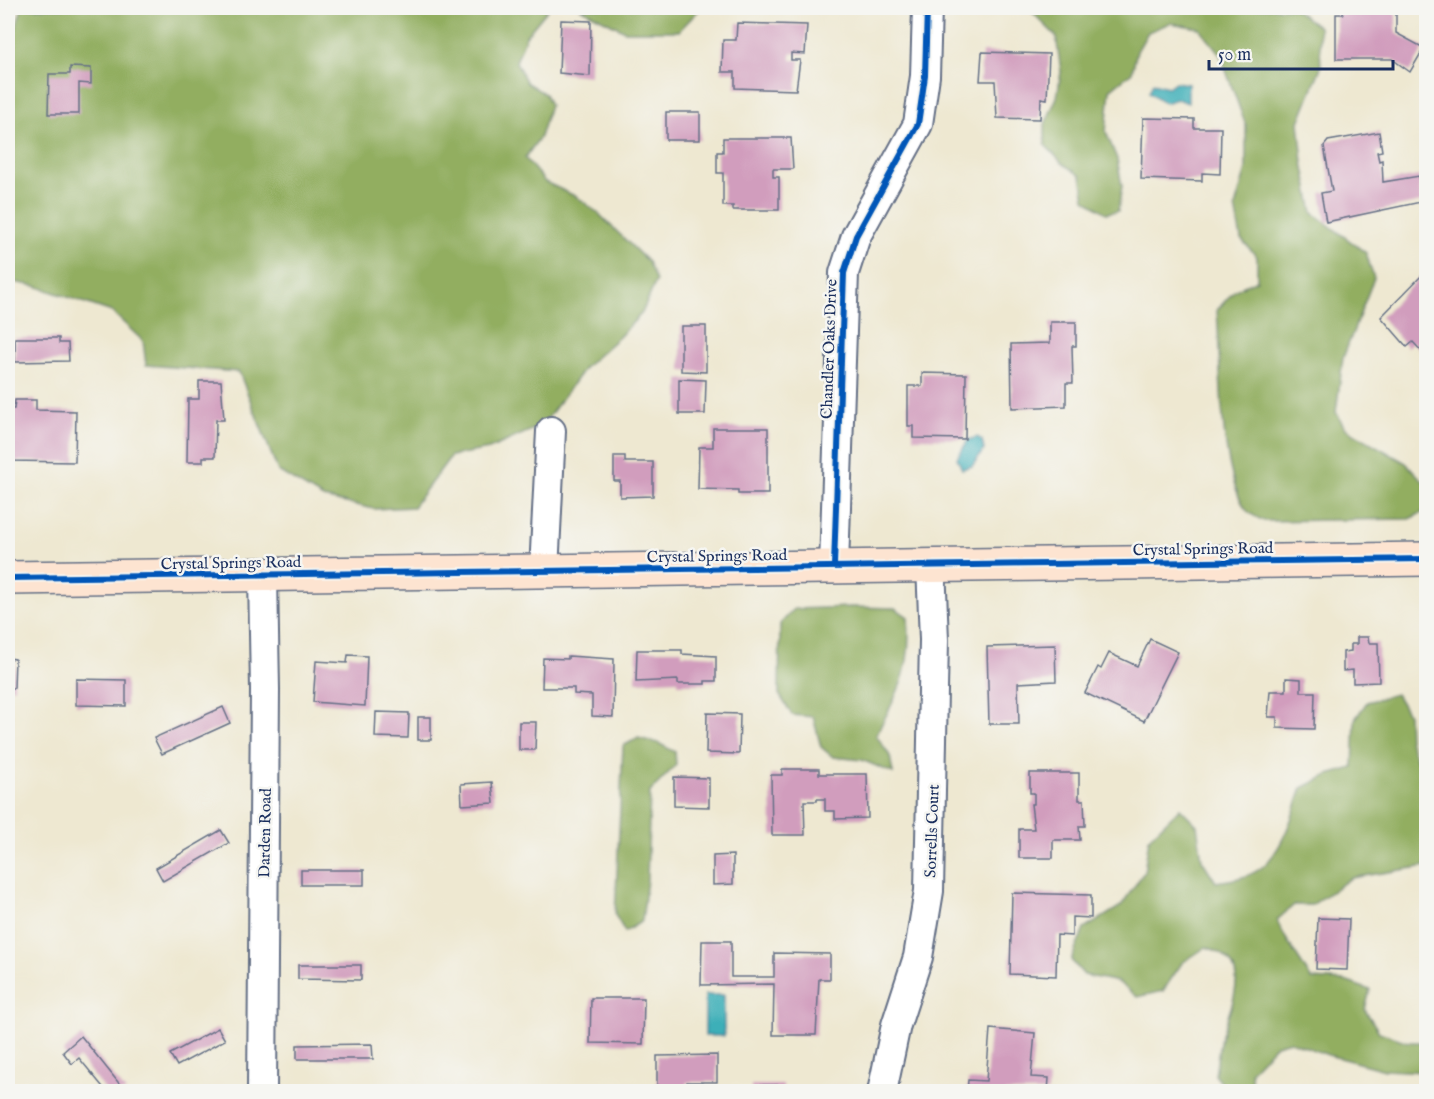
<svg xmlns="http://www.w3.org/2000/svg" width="1434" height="1099" font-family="'IM FELL English',serif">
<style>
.forest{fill:#92ae61;stroke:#566e60;stroke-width:1.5}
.water{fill:#3eafb8;stroke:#2c6f8b;stroke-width:1.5}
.building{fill:#d19dbd}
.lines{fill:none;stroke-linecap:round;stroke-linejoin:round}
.street-casing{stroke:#657086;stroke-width:32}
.secondary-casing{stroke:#657086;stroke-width:36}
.street{stroke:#fff;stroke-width:28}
.secondary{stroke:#fde4d1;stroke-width:33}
.cycleway-casing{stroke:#f6f6f2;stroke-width:10}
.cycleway{stroke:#0057b8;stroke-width:6}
.labels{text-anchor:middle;stroke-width:5;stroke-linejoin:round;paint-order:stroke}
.street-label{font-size:16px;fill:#1b2f5e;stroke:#f6f6f2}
</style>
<rect width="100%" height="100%" fill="#f6f6f2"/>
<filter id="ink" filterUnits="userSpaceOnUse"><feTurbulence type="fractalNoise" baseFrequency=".0167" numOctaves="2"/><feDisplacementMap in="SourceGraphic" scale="12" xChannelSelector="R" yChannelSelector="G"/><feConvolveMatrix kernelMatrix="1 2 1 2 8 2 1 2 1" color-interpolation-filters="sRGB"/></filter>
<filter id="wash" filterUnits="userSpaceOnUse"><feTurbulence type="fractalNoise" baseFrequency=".008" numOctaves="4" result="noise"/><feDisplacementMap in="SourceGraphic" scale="24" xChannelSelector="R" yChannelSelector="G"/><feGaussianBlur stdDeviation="1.35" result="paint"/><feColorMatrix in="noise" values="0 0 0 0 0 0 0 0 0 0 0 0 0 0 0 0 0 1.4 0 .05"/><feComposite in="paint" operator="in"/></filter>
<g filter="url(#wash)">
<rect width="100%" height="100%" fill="#eee8d1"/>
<g class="forest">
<polygon points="22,8 549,8 526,36 516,62 527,83 545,94 550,105 540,137 525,158 545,182 577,197 598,213 648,262 656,281 642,313 620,336 585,367 543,425 489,449 451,456 413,507 374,509 323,498 278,471 239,372 146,365 143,341 112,312 35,286 8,281 8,53"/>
<polygon points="580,8 701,8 679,31 625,31"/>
<path d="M1028,8h265l26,19 2,40 -22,55 4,40 10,51 53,40 8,25 -31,80 -7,54 9,16 61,35 20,21v27l-17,8 -145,2c-6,-3 -16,-7 -19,-13 -27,-43 -24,-146 -28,-198l18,-20 22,-10v-23l-16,-18 -6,-32 11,-38v-43l-26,-72 -21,-26 -29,-5 -22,9 -11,19 -5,21 -22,18 -4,42 11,27 5,27 -4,25 -12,2 -21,-14 -4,-23 -19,-13 -17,-18v-21l12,-27 4,-25 -5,-36z"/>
<path d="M852,607l43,1 13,9c5,52 -9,74 -32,118l14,21 3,17 -31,-13 -29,-3 -12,-10 -8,-30 -21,-2 -13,-21 1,-70 14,-15z"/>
<path d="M1396,694l12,20 1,27 9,21 8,38v66l-75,12 -39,27h-18l-17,15c8,21 23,39 34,59l34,2 25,9 -5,20 14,22 29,10h18v30l-41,-2 -57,-15 -38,-14 -14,4 -25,26 1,20h-24l-13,-16c2,-12 3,-25 6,-37 10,-35 35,-76 -15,-91l-24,16 -19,28 -26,6 -19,-15 -34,-7 -13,-15 13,-31 37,-23 23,-34 5,-34 31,-30 17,17 5,35 14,22c15,-2 32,-4 45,-14 22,-17 32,-54 41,-80l26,-13 25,-7 2,-49 12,-17z"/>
<polygon points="638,738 658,743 675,752 676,765 650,792 647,880 642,921 625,932 615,915 623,746"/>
</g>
<g class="water">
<polygon points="1175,82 1188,84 1188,103 1177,99 1165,103 1149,92 1153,83 1168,87"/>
<polygon points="977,437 982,440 984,450 972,466 962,469 957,458 968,440"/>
<rect x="705" y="995" width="19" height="41"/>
</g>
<g id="blocks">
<g class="building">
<polygon points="1343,8 1391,8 1391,12 1396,12 1396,33 1424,48 1410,72 1392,59 1336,59 1336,14 1343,14"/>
<polygon points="561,20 591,21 590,76 559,73"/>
<polygon points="737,23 807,25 805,54 791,53 791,60 800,60 796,90 735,88 735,72 722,72 723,40 736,40"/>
<polygon points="982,52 1049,54 1047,99 1041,98 1040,119 997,118 995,81 980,81"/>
<polygon points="70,67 91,68 91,84 79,83 79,114 48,114 49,74 70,74"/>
<rect x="666" y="112" width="34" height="28"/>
<polygon points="1143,118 1194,119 1194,128 1221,128 1220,174 1202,173 1202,181 1141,179"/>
<polygon points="1379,132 1382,151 1377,152 1379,161 1382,160 1383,182 1419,176 1421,202 1326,222 1321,193 1332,191 1324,146 1328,141"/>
<polygon points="723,138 791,138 793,169 773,169 773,177 779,177 779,210 733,210 733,206 723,206 723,173 717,173 717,152 723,152"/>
<polygon points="1426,271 1426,356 1413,342 1407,347 1381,317"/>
<polygon points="1050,322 1076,322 1076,346 1072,346 1073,383 1066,383 1066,406 1012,408 1011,344 1050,343"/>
<polygon points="681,326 706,326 706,372 681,371"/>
<polygon points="15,338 59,338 59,343 68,343 69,361 15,362"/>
<polygon points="922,373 966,374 965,439 913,438 913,426 908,426 908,386 922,386"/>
<polygon points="679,379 706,380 705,414 679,414"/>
<polygon points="199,381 221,381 224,420 216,420 215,457 203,457 203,462 187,462 188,399 199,399"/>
<polygon points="15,400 36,400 36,410 76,411 75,462 9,461 9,409 14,409"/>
<polygon points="713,428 768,428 768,494 738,494 738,490 698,489 699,447 713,447"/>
<polygon points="614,456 625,456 625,462 653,462 653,496 620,497 620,481 614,481"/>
<polygon points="1357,637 1368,637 1369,643 1378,643 1379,682 1353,683 1353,670 1343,671 1343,652 1351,651 1351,644 1357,644"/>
<polygon points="1150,639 1178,652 1144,721 1085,693 1098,667 1101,669 1109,653 1137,666"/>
<polygon points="1055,645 1056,681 1018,683 1019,724 989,724 987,647"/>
<polygon points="637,650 682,650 682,654 716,656 716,681 705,681 705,684 678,684 678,680 636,682"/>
<polygon points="348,655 367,656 365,706 313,702 316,661 347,663"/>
<polygon points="568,656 614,659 613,717 592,716 592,695 574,694 574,688 542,688 543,658 568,659"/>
<polygon points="8,658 15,659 14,688 8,688"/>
<polygon points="1286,678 1301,679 1301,692 1315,692 1314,729 1277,728 1277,717 1268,717 1270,691 1286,691"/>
<polygon points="76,679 126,680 126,706 76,705"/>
<polygon points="223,707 230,723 162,754 154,738"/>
<rect x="1424" y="708" width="2" height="24"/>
<polygon points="376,712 409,713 408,738 375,737"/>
<polygon points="707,713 740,714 739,754 706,753"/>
<rect x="418" y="717" width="13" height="23"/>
<polygon points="519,722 536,722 535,750 519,750"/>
<polygon points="782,769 819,769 819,774 867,774 868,818 835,819 835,811 825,811 825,799 817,799 817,801 804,801 805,835 772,835 771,775 782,775"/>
<polygon points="1030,773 1079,773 1079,800 1084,800 1085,826 1079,826 1080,840 1053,840 1053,858 1019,858 1019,829 1034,829 1031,804 1034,804 1034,793 1030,793"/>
<polygon points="674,777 709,778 709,807 674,806"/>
<polygon points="492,782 494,803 462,805 461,784"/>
<polygon points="221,830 229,843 163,881 156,868"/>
<polygon points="733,855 733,884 713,885 713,856"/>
<rect x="301" y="870" width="63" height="15"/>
<polygon points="1012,893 1091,895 1091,918 1072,917 1072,936 1057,935 1056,976 1010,974"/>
<polygon points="1318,918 1349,919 1347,970 1316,969"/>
<polygon points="702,941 731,941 731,977 774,977 774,953 830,954 830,979 819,979 816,1035 773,1035 774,984 701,985"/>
<polygon points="298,965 361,965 361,980 298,979"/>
<polygon points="591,998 644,998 643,1044 590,1043"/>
<polygon points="218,1028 225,1040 177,1066 170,1054"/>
<polygon points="990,1029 1035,1033 1031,1077 1049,1078 1048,1092 967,1092 968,1080 986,1081"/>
<polygon points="81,1036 126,1092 107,1092 79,1058 72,1064 63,1052"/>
<polygon points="372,1044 373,1059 297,1059 297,1045"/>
<polygon points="717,1055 717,1082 687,1082 687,1092 657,1092 657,1056"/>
<rect x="751" y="1085" width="32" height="7"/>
</g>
</g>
</g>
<g filter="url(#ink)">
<use href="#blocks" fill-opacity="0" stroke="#657086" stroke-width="1.5"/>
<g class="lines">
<g class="street-casing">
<g id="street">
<polyline points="834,566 844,273 856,236 918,124 925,76 927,8"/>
<polyline points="544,571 551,431"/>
<polyline points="262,1092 265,690 263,575"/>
<polyline points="882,1092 896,1025 918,957 929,891 934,640 931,565"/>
</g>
</g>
<g class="secondary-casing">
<polyline id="secondary" points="8,578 1426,559"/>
</g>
<use href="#street" class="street"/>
<use href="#secondary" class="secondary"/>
<g class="cycleway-casing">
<g id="cycleway">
<polyline points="834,566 844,273 856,236 918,124 925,76 927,8"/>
<polyline points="8,578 1426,559"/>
</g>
</g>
<use href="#cycleway" class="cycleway"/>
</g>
</g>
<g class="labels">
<g class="street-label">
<text transform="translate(828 349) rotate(-88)" y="6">Chandler Oaks Drive</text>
<text transform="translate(1203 548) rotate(-1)" y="6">Crystal Springs Road</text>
<text transform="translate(717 555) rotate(-1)" y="6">Crystal Springs Road</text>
<text transform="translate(231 562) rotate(-1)" y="6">Crystal Springs Road</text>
<text transform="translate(931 831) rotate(-88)" y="6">Sorrells Court</text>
<text transform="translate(264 833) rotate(-89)" y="6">Darden Road</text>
</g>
</g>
<rect width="1434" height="1099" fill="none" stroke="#f6f6f2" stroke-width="30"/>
<path d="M1209 60v9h184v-9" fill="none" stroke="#1b2f5e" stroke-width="3"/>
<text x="1218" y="60" font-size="18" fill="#1b2f5e" stroke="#f6f6f2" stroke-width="4.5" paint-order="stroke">50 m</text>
</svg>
